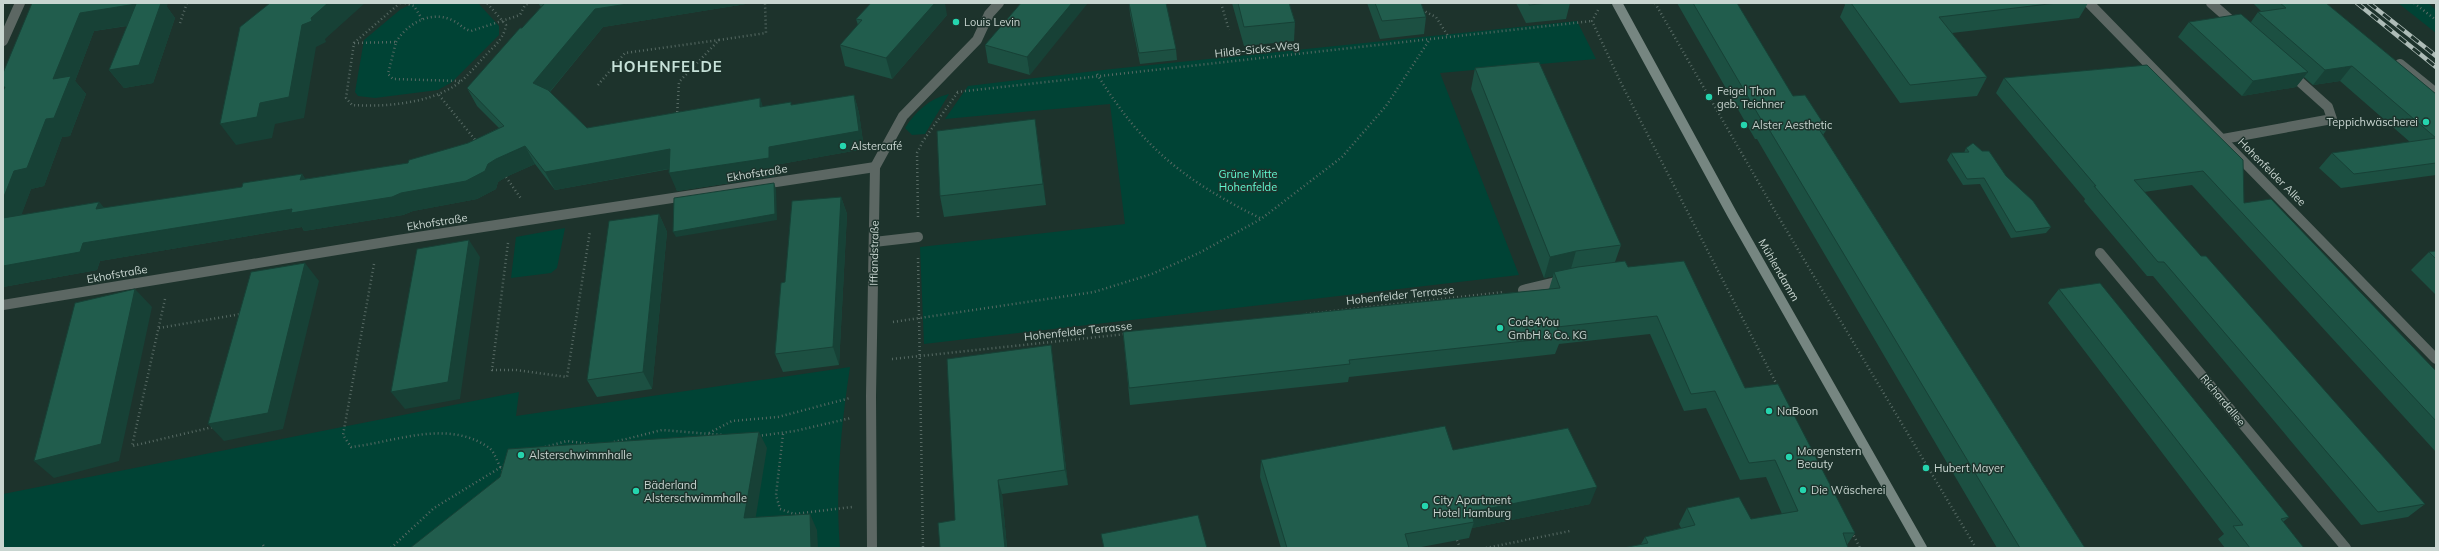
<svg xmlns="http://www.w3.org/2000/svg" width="2439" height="551" font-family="Mulish,sans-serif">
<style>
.green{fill:#004335}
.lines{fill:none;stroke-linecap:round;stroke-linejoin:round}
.path{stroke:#576a64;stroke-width:2.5;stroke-dasharray:1 3;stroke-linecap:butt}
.lane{stroke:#5c6763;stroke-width:10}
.street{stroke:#5c6763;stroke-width:10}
.secondary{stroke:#768681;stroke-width:10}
.rail-casing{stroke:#adbcb7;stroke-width:4.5}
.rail{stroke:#1d332c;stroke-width:3;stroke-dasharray:9;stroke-linecap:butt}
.wall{fill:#1c5042}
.shaded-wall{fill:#174136}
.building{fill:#215d4d;stroke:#174136}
.poi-dot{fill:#25d5ae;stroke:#1d332c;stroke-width:1.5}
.labels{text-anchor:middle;stroke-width:3;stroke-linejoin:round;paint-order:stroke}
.poi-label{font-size:11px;fill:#c8d5d0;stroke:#1d332c;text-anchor:start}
.street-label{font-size:11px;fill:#c8d5d0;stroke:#1d332c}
.park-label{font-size:11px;fill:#60f9d1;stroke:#1d332c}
.district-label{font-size:15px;font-weight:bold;letter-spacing:1px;fill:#c7e2d9;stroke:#1d332c}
</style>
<rect width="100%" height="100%" fill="#1d332c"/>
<g class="green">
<polygon points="478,3 499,26 499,35 452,82 438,90 375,98 358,96 355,92 364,40 401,9 414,3"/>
<polygon points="2398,3 2428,3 2436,10 2436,33"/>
<polygon points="1577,21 1596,59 1440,73 1519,275 924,344 920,247 1125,224 1110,104 945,119 968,86 1112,69"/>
<path d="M949,94l-24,40 -13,1 -7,-7c10,-16 25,-30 44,-34z"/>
<polygon points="565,228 557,268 551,273 511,278 516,237"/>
<path d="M850,367c-9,59 -15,121 -10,181h-837v-54l516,-102 -3,24z"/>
</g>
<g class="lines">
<g class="path">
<path d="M400,3l-46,40 -8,55 6,7c31,2 71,-1 99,-17 13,-7 23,-20 33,-31 9,-10 20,-18 22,-32l-19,-22"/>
<polyline points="405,3 414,6 422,19"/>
<polyline points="1221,3 1229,30"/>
<polyline points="1655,3 1775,211 1976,548"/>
<polyline points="2414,3 2436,20"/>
<polyline points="1422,10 1436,17 1448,36"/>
<polyline points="1598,10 1592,21 1621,83 1778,387"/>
<polyline points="180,23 187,3"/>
<path d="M396,42c11,-18 34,-32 56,-22 7,3 11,9 19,11l49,-16 5,-10 5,-2"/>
<polyline points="354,43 396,42 388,74 393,79 460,81"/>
<path d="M1097,74c45,73 86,106 163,144"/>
<polyline points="598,85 625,53 719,40"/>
<polyline points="957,92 1592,21"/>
<polyline points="439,95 476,141"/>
<polyline points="677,116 679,82 719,40 766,33 765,3"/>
<polyline points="506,177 522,200"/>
<polyline points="918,217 917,153 923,141 958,92"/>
<polyline points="508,243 492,370 516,370 567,377 590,231"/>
<polyline points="918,258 923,548"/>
<path d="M374,264l-31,171 8,12c45,-5 95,-28 137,0 8,5 9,18 16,25"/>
<polyline points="165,299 132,446 213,427"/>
<polyline points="1306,314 1504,292"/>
<polyline points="893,322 1094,292 1152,274 1199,253 1261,219 1342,157 1386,106 1430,39"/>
<polyline points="159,328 241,314"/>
<polyline points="892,359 1126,334"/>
<polyline points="709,433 732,421 778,417 850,398"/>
<polyline points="783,434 776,495 780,509 794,514 852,507"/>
<polyline points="758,436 795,431 851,418"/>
<polyline points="614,442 662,430 723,435"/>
<polyline points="545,447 567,441 591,444"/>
<polyline points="1852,532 1860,548"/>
<polyline points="1457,540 1460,548"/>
<polyline points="263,545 265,548"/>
<polyline points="391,548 434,508 506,464"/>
<polyline points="1486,548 1570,531"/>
</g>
<g class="lane">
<polyline points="2211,3 2236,25"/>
<polyline points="2400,64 2436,93"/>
<polyline points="2223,139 2332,119 2328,107 2290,73"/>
<polyline points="874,242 918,237"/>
<polyline points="1523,290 1564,280"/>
</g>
<g class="street">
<polyline points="2089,3 2436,359"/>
<polyline points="3,41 20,3"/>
<polyline points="2100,253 2346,548"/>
<polyline points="3,305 398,240 875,167"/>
<polyline points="872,548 871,396 875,167 903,116 977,40 989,14 999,3"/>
</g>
<polyline class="secondary" points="1617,3 1732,214 1922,548"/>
<g class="rail-casing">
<g id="rail">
<polyline points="2357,3 2436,67"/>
<polyline points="2369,3 2436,56"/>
</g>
</g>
<use href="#rail" class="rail"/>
</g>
<g class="wall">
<polygon points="32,3 167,7 175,18 153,83 124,88 109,70 127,26 94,31 75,81 86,94 70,136 62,137 44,186 31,189 21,215 99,202 104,208 242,187 302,174 305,179 408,163 468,143 499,128 477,106 467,88 541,7 538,3 752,3 603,27 550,92 587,128 760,98 762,106 792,105 854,95 859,113 864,149 775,165 776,176 677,191 670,169 555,190 535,164 506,177 498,182 496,189 477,199 413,211 403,215 304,231 302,227 100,261 97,270 3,287"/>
<polygon points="1021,3 1030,75 988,63 985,45"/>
<polygon points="1129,3 1176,49 1177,60 1140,64 1130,14"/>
<polygon points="1232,3 1289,3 1295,22 1294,41 1244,46"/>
<polygon points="1367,3 1421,3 1426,17 1424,34 1380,39"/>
<polygon points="1516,3 1570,3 1566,19 1526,23"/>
<polygon points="1677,3 1737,3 1793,96 1827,129 1823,135 2085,548 1997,548 1757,139 1755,139"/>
<polygon points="1844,3 2088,3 2079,18 1952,33 1987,77 1977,96 1900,103 1840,17 1845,5"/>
<polygon points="2253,3 2326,3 2436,94 2436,175 2341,188 2319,168 2332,153 2410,142 2340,81 2313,85 2304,77 2296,87 2242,96 2178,37 2189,22 2251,22 2258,12 2262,12"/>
<polygon points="947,15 892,79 845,66 840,45 858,25 856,19"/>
<polygon points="2147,65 2244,203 2436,371 2436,452 2192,185 2144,192 2201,256 2425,504 2408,517 2361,525 2153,276 2147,276 2084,201 2085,199 1996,93 2004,78"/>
<polygon points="1475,68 1621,245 1615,262 1628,267 1745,388 1855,533 1847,545 1641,544 1645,537 1681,528 1679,524 1687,508 1751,519 1782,514 1766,477 1740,480 1706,408 1684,411 1650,334 1559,344 1555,354 1349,377 1348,382 1130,405 1123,332 1549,289 1553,276 1544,278 1471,89"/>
<polygon points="1038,141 1046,205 944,217 940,196"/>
<polygon points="1966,148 2006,176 2051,227 2046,233 2011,238 1980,184 1963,185 1947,160 1951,153 1964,153"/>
<polygon points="841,197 847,214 839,365 783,372 775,354 785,282"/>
<polygon points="659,214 667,232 652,389 597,397 587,380"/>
<polygon points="2436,251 2436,295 2411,270 2429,252"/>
<polygon points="2059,289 2289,517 2283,522 2304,548 2225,548 2218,539 2224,534 2048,303"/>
<polygon points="1051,345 1068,485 1002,494 1007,548 955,520"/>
<polygon points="1453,450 1590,504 1472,528 1469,538 1416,548 1281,548 1260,477 1261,460"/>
</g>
<g class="shaded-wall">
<polygon points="149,3 168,3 167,7 175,18 153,83 124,88 109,70"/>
<polygon points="328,3 365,3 325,39 326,42 316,47 304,118 275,124 272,138 236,145 220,124 260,103 302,25"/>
<polygon points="634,3 752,3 603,27 542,101 533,83 595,9"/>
<polygon points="935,3 945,3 947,15 892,79 886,58"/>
<polygon points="1072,3 1088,3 1030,75 1027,57"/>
<polygon points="136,4 150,22 94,31 75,81 86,94 70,136 62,137 44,186 31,189 13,238 3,227 3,199 14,171 80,13"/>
<polygon points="2352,66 2340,81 2313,85 2325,70"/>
<polygon points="2308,72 2296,87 2242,96 2253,81"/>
<polygon points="854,95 859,113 864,149 775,165 776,176 677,191 669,173 769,147"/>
<polygon points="760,98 766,116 760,107"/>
<polygon points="1035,119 1038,141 1046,205 1043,184"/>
<polygon points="525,146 535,164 506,177 498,182 496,189 477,199 413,211 403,215 304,231 302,227 100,261 97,270 3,287 3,266 83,243 292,209 401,193 488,164 496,159"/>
<polygon points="670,149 678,167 555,190 545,172"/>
<polygon points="302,174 315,192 300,180"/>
<polygon points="774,183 776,189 777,220 676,237 673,232"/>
<polygon points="841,197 847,214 839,365 833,347"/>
<polygon points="99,202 115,220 96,209"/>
<polygon points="659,214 667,232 652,389 643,372"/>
<polygon points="469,240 480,257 460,399 405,409 391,392"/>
<polygon points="1576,251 1570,272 1554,272 1553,276 1544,278 1550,257"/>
<polygon points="305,263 319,281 283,429 224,441 208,424"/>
<polygon points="135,289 152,307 119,461 54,478 34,461"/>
<polygon points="1051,345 1053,360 1068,485 1065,470"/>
<polygon points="759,432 767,448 753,534 744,518"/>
<polygon points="998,480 1002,494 1007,548 1005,548"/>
<polygon points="1597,487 1590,504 1472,528 1474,522 1471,512"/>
<polygon points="810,514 817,530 818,548 811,548"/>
</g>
<g class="building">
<polygon points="32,3 161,3 139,65 109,70 136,4 80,13 53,79 71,76 54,118 46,119 27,168 14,171 3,199 3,91 5,87 3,87 3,73"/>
<polygon points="270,3 328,3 311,18 312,21 302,25 289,97 260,103 257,117 220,124 240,27"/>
<polygon points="545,3 634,3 595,9 533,83 548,90 587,128 760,98 760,107 791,102 791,105 854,95 859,131 769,147 769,158 669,173 670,149 545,172 525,146 496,159 488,164 485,171 466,181 401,193 392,197 291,213 292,209 83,243 80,252 3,266 3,218 99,202 96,209 242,187 243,183 302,174 300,180 408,163 409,160 468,143 504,126 467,88 520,28 522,28"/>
<polygon points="871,3 935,3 886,58 840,45 862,20 856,19"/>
<polygon points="1021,3 1072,3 1027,57 985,45"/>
<polygon points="1129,3 1166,3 1176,49 1139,53"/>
<polygon points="1238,3 1289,3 1295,22 1244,27"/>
<polygon points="1375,3 1421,3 1426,17 1382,21"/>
<polygon points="1529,3 1549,3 1529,5"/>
<polygon points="1693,3 1737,3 1793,96 1805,95 1827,129 1819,129 2085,548 2020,548 1764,121 1762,121"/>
<polygon points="1851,3 2057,3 1939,17 1987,77 1910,85"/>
<polygon points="2280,3 2326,3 2436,94 2436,138 2352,66 2325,70 2258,12 2286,8"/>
<polygon points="2241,14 2308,72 2253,81 2189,22"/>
<polygon points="1539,62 1621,245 1576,251 1550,257 1475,68"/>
<polygon points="2147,65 2243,160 2244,203 2271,199 2436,371 2436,421 2203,171 2134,180 2201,256 2206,256 2425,504 2378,512 2164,262 2158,262 2094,186 2096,186 2004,78"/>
<polygon points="1035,119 1043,184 940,196 937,131"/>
<polygon points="2436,138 2436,163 2354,174 2332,153"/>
<polygon points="1973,143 1982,151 1989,151 2006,176 2033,201 2051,227 2016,232 1984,178 1967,179 1951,153 1969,152 1966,148"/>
<polygon points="774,183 775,214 673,232 674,198"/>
<polygon points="841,197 833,347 775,354 781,283 785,282 792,201"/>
<polygon points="659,214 643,372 587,380 609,221"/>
<polygon points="469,240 448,382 391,392 417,249"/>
<polygon points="2436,251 2436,259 2429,252"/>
<polygon points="1625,261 1628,267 1684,261 1745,388 1778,384 1855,533 1843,533 1848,548 1623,548 1648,543 1645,537 1695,525 1687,508 1739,497 1751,519 1798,511 1775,460 1749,463 1715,391 1691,394 1657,316 1557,327 1561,337 1349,360 1350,364 1129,388 1123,332 1560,288 1554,272 1578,267"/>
<polygon points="305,263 268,413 208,424 251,272"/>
<polygon points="2100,283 2289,517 2281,519 2304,548 2250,548 2233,526 2243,525 2059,289"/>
<polygon points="135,289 101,444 34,461 75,303"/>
<polygon points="1051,345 1065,470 998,480 1005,548 940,548 938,523 955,520 947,359"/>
<polygon points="1445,426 1453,450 1568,428 1597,487 1471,512 1474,522 1405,534 1409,548 1287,548 1261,460"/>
<polygon points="759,432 744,518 810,514 811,548 410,548 500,477 508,449"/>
<polygon points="1198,515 1207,548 1104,548 1101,534"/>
</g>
<g class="poi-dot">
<circle cx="956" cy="22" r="4"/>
<circle cx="1709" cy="97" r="4"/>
<circle cx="2426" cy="122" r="4"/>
<circle cx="1744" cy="125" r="4"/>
<circle cx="843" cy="146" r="4"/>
<circle cx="1500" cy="328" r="4"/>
<circle cx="1769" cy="411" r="4"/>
<circle cx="521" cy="455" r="4"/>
<circle cx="1789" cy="457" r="4"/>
<circle cx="1926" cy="468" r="4"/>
<circle cx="1803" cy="490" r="4"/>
<circle cx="636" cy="491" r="4"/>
<circle cx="1425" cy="506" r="4"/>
</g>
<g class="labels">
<g class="poi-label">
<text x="964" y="26">Louis Levin</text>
<text x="1717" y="95">Feigel Thon<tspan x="1717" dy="13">geb. Teichner</tspan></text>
<text x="2418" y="126" text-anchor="end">Teppichwäscherei</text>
<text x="1752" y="129">Alster Aesthetic</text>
<text x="851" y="150">Alstercafé</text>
<text x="1508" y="326">Code4You<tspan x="1508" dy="13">GmbH &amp; Co. KG</tspan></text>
<text x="1777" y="415">NaBoon</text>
<text x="1797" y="455">Morgenstern<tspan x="1797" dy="13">Beauty</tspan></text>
<text x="529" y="459">Alsterschwimmhalle</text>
<text x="1934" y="472">Hubert Mayer</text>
<text x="644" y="489">Bäderland<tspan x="644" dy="13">Alsterschwimmhalle</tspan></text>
<text x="1811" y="494">Die Wäscherei</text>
<text x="1433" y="504">City Apartment<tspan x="1433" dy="13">Hotel Hamburg</tspan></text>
</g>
<g class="street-label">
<text transform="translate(1257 49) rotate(-6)" y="4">Hilde-Sicks-Weg</text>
<text transform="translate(2272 172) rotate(45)" y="4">Hohenfelder Allee</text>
<text transform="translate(757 173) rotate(-9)" y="4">Ekhofstraße</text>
<text transform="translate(437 222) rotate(-9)" y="4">Ekhofstraße</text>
<text transform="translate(874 253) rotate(-89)" y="4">Ifflandstraße</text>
<text transform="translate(1779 270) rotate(60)" y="4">Mühlendamm</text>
<text transform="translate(117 274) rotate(-10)" y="4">Ekhofstraße</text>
<text transform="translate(1400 295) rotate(-6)" y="4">Hohenfelder Terrasse</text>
<text transform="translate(1078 331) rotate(-6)" y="4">Hohenfelder Terrasse</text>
<text transform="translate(2223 400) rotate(50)" y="4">Richardallee</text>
</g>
<g class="park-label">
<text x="1248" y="178">Grüne Mitte<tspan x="1248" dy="13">Hohenfelde</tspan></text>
</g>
<g class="district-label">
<text x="667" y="72">HOHENFELDE</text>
</g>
</g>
<rect width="2439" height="551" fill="none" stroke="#c8d5d0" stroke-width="8"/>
</svg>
